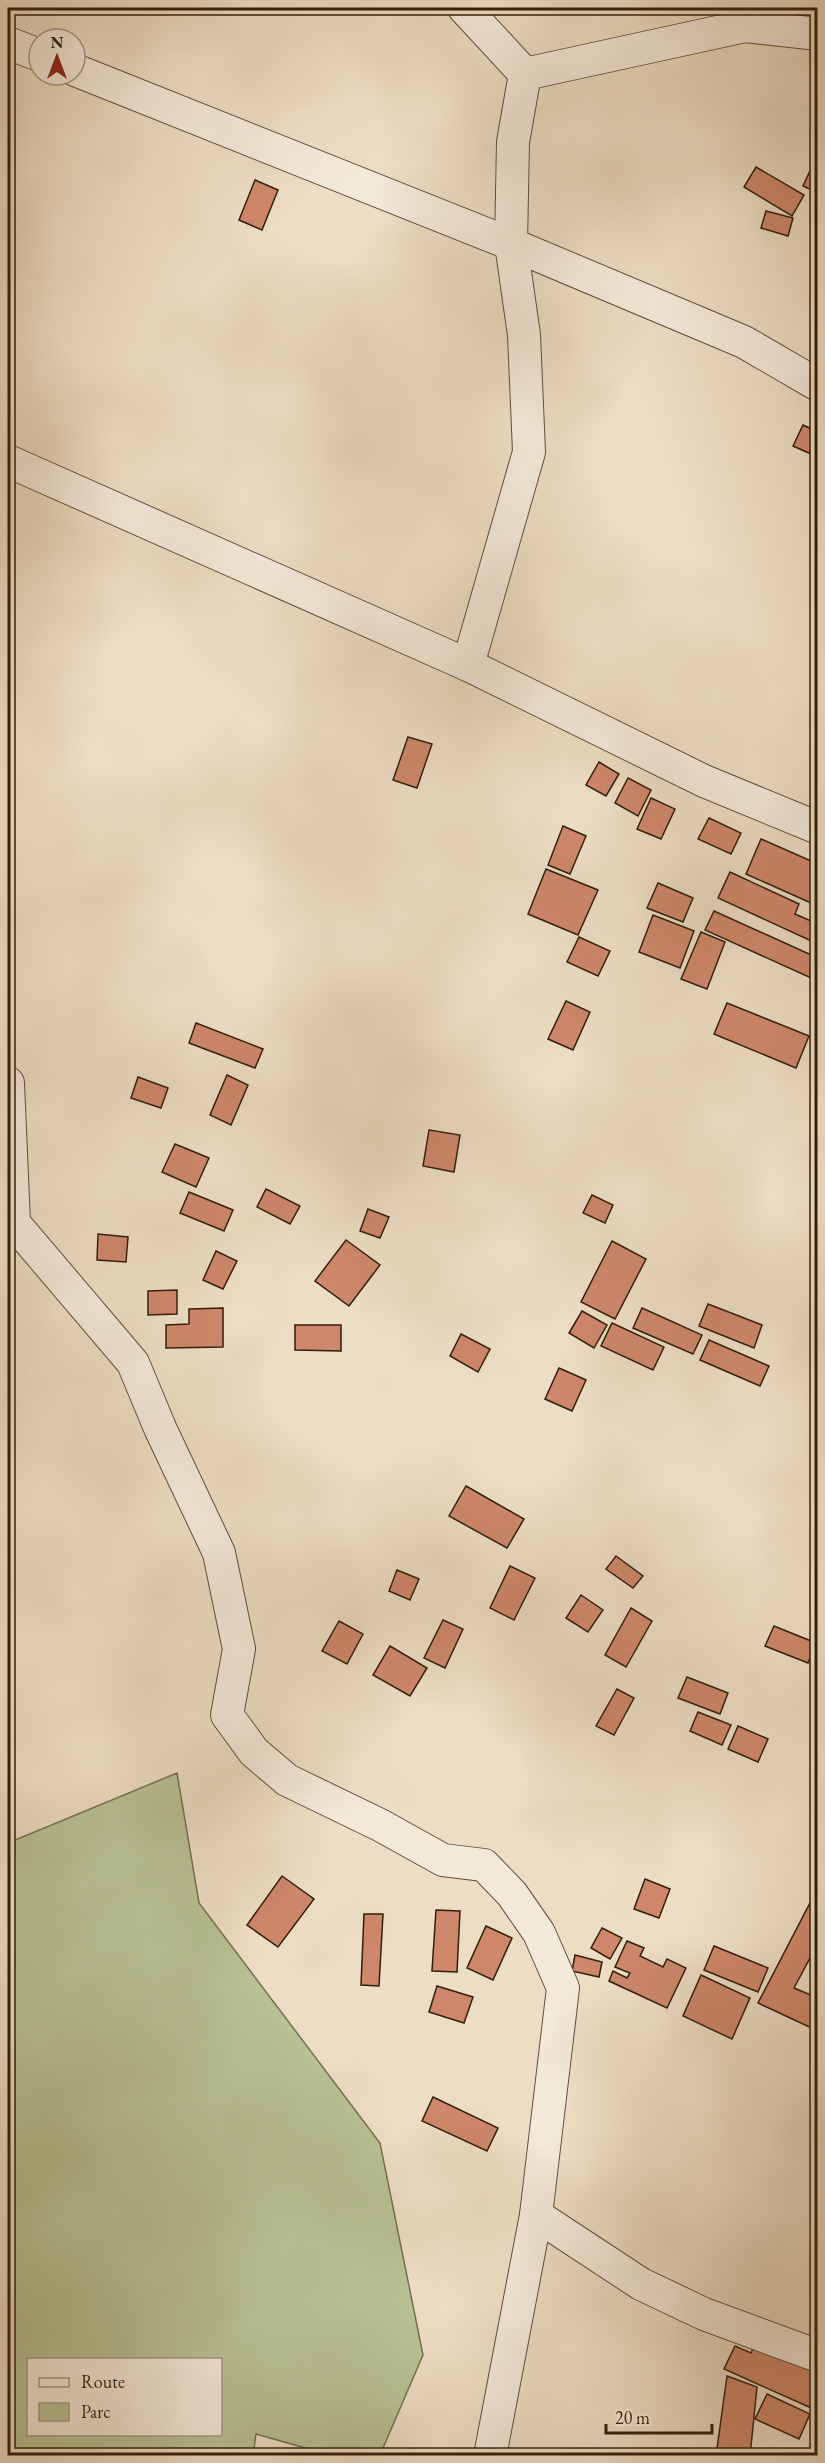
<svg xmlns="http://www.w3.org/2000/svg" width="825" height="2463" font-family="'EB Garamond',serif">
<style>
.green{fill:#b7c195;stroke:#74704f;stroke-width:1.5;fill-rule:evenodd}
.building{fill:#ce876b;stroke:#301f09;stroke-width:1.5}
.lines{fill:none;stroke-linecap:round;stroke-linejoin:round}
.minor-casing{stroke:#5f4e38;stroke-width:34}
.minor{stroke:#f3e9d9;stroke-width:32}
</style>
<rect width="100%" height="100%" fill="#edddc4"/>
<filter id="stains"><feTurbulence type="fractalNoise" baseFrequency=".00333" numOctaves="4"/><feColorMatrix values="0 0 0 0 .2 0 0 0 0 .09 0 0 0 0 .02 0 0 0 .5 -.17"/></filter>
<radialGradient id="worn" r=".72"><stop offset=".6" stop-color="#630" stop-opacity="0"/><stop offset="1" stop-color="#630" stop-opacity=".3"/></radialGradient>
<path class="green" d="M177,1773l22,130 181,240 43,212 -43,100h-50l-74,-21 -3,21h-245v-612zM28,2360h192v74h-192z"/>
<g class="building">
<polygon points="817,156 818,156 818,193 803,186"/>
<polygon points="756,167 804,195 792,216 744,187"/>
<polygon points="255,180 278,190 262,230 239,220"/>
<polygon points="766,211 793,218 788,236 761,228"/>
<polygon points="803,425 818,432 818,457 793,446"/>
<polygon points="408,737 432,744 417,788 393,780"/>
<polygon points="599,762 619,774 606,796 586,785"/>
<polygon points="628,778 651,790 638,816 615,803"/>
<polygon points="651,798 675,809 661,839 637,829"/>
<polygon points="709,818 741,833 731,854 698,839"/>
<polygon points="563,826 586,836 570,874 548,865"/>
<polygon points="761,839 818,864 818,906 746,874"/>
<polygon points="546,869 598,890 578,935 528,914"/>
<polygon points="730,872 799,904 795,914 818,924 818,944 718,898"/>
<polygon points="658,883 693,898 683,922 647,908"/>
<polygon points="714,911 818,958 818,981 705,930"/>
<polygon points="653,915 694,931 680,968 639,952"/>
<polygon points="701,932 725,942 707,989 681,979"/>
<polygon points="579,937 610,951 598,976 567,962"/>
<polygon points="566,1001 590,1012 573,1050 548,1039"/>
<polygon points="727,1003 809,1036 796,1068 714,1034"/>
<polygon points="196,1023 263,1049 255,1068 189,1043"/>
<polygon points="227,1075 248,1085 231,1125 210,1115"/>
<polygon points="138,1077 168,1088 161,1108 131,1098"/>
<polygon points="429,1130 460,1135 454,1172 423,1166"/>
<polygon points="175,1144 209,1158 196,1187 162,1172"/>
<polygon points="266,1189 300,1206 290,1224 257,1207"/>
<polygon points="189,1192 233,1210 224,1231 180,1213"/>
<polygon points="592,1195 613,1205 605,1223 583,1213"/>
<polygon points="368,1209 389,1217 380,1238 360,1231"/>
<polygon points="98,1234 128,1237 126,1262 97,1260"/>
<polygon points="346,1240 380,1265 349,1306 315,1281"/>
<polygon points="612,1241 646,1259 615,1319 581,1302"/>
<polygon points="216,1251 237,1261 223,1289 203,1280"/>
<polygon points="177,1290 177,1314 148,1315 148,1291"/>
<polygon points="708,1304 762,1325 754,1348 699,1326"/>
<polygon points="223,1308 223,1347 166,1348 166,1325 189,1324 189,1309"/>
<polygon points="642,1308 702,1335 693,1354 633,1328"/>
<polygon points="582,1311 607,1325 594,1348 569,1333"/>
<polygon points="612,1323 664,1347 653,1370 601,1346"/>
<polygon points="295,1325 341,1325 341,1351 295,1350"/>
<polygon points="461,1334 490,1349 478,1372 450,1356"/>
<polygon points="709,1340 769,1366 760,1386 700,1360"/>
<polygon points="559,1368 586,1380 572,1411 545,1399"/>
<polygon points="466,1486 524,1519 507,1548 449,1516"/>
<polygon points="616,1556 643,1576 633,1588 606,1569"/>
<polygon points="510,1566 535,1578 514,1620 490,1608"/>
<polygon points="397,1570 419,1579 410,1600 389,1591"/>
<polygon points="581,1595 603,1610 588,1632 566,1618"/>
<polygon points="631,1608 652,1621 626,1667 605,1655"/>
<polygon points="443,1620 463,1629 445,1668 424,1658"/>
<polygon points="339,1621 363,1634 347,1664 322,1651"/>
<polygon points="774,1626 816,1643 808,1663 765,1646"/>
<polygon points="390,1646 427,1668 410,1696 373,1675"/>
<polygon points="687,1677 728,1693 720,1714 678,1698"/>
<polygon points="617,1689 634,1698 614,1735 596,1726"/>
<polygon points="698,1712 731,1725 722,1745 690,1731"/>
<polygon points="738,1726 768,1739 758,1762 728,1749"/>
<polygon points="282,1876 314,1899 278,1947 247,1925"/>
<polygon points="645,1879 670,1889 659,1918 634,1909"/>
<polygon points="810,1903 818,1906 818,1943 794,1988 818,1998 818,2031 758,2003"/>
<polygon points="436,1910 460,1911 457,1972 432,1971"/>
<polygon points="364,1914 383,1914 379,1986 361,1985"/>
<polygon points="486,1926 512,1938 493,1980 467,1968"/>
<polygon points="602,1928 622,1938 610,1959 591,1948"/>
<polygon points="627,1941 644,1948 640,1956 663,1967 667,1959 686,1968 667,2008 609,1981 613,1971 627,1978 630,1973 615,1967"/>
<polygon points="714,1946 768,1968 758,1992 704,1970"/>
<polygon points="575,1955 602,1962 599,1977 572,1971"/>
<polygon points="701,1975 750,1998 732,2039 683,2016"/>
<polygon points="437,1986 473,1997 464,2023 429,2012"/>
<polygon points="433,2097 498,2128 487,2151 422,2121"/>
<polygon points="755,2344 818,2371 818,2389 809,2407 724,2369 735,2346 751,2353"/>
<polygon points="727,2376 757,2387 750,2456 716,2456"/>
<polygon points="767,2394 810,2414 799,2439 755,2419"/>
<polygon points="768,2453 800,2456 767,2456"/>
</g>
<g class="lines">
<g class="minor-casing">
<g id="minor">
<polyline points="464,8 525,74 745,26 818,34"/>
<polyline points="8,43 39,55"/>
<polyline points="75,70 511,244 744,342 818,385"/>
<polyline points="8,461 468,665 704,781 818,828"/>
<polyline points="468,665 529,452 524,335 511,244 513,142 525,74"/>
<polyline points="8,1083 14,1223 133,1363 160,1428 219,1553 239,1649 227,1715 254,1752 287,1780 380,1825 443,1860 484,1865 512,1894 539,1933 563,1988 536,2215 641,2284 704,2314 818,2356"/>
<polyline points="490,2456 536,2215"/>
</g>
</g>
<use href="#minor" class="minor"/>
</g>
<rect width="825" height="2463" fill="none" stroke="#edddc4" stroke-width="30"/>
<rect x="9" y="9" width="807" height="2445" fill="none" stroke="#301f09" stroke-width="3"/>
<rect x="15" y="15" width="795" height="2433" fill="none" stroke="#301f09" stroke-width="1.5"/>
<rect x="27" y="2358" width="195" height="78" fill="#f3e9d9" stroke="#a59886" stroke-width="1.5"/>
<rect x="39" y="2378" width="30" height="9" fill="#f3e9d9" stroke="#a59886" stroke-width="1.5"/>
<text x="81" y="2388" font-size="18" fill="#301f09">Route</text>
<rect x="39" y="2403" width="30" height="18" fill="#b7c195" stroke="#a59886" stroke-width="1.5"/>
<text x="81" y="2418" font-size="18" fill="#301f09">Parc</text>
<g transform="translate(57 57)"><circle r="28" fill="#f3e9d9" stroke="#a59886" stroke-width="1.5"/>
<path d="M0-4.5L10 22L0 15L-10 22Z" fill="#8f2418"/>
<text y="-9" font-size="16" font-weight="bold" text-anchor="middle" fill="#301f09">N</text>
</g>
<path d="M606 2424v9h106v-9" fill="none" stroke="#301f09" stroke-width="3"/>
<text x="615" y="2424" font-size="18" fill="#301f09" stroke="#f3e9d9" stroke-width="4.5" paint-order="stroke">20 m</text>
<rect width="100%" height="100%" filter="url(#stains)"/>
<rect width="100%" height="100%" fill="url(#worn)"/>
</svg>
